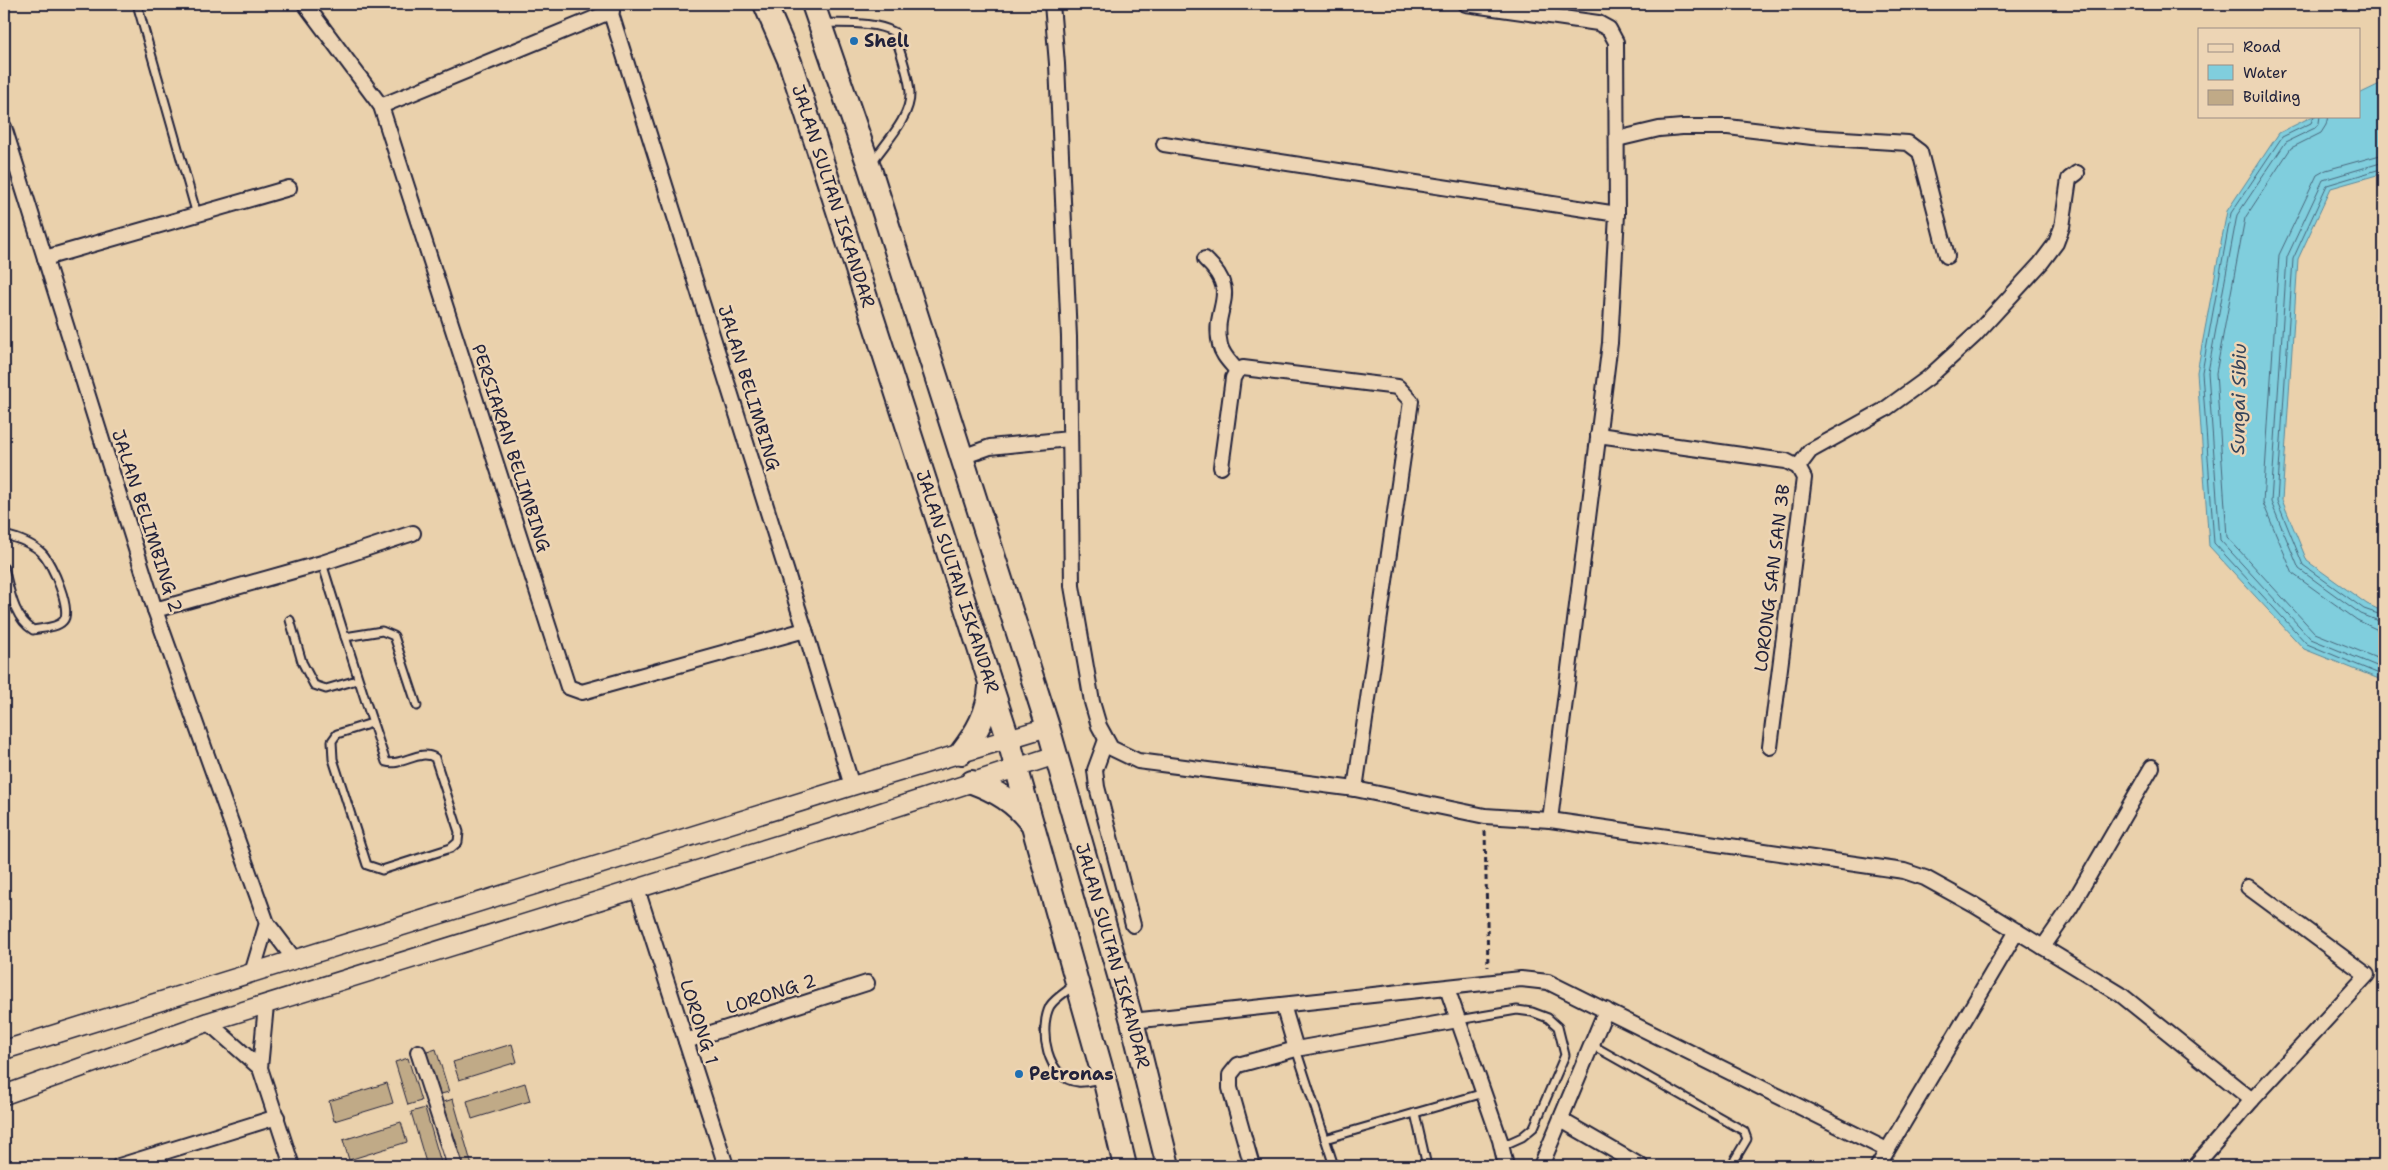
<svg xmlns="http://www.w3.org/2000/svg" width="2388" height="1170" font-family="'Shantell Sans',sans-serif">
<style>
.water{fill:#80cedd;stroke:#5a899c}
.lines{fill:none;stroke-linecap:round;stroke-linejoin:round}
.shore{stroke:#48677c;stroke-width:1}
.building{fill:#c0aa87;stroke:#22223b}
.service-casing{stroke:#22223b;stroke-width:11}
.minor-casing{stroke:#22223b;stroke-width:18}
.tertiary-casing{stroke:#22223b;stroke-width:21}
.primary-casing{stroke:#22223b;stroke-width:26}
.path{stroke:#22223b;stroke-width:3;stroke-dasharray:5 4;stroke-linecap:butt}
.service{stroke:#edd5b5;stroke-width:7}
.minor{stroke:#edd5b5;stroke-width:14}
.tertiary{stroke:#edd5b5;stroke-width:18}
.primary{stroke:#edd5b5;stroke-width:22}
.poi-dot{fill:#1f6fb2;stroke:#edd5b5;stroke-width:2}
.labels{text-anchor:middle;stroke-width:5;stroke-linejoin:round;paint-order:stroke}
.poi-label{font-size:18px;font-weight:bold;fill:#22223b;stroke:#edd5b5;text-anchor:start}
.street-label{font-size:18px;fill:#22223b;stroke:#edd5b5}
.water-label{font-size:19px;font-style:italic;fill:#35445b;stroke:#edd5b5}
</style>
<rect width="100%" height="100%" fill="#ead1ac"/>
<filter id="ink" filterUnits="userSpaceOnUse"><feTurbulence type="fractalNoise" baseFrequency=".02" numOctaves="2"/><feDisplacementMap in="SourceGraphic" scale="10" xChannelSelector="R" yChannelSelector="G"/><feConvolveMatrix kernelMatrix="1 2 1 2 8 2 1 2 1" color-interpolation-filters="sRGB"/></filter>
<g filter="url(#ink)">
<polygon class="water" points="2384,82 2384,173 2331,188 2298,259 2282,500 2307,561 2367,604 2384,612 2384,681 2304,649 2209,546 2197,372 2227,211 2279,133 2313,116 2359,116 2359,94"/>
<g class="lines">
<g class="shore">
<polyline points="2314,116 2311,123 2282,137 2231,213 2202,372 2214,543 2307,644 2384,676"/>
<polyline points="2320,116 2319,123 2315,128 2286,142 2237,215 2208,372 2220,540 2311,639 2384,669"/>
<polyline points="2328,116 2326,125 2321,133 2291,148 2245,218 2216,373 2227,537 2315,633 2384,661"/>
<polyline points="2384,154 2326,170 2317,175 2279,255 2263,503 2293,574 2357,620 2376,629 2384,630"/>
<polyline points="2384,162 2323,180 2287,257 2271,502 2299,569 2361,614 2384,623"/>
<polyline points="2384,168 2327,185 2293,259 2277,501 2303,565 2364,609 2384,616"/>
</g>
</g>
<g class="building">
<polygon points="512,1044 517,1062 459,1080 453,1062"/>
<polygon points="436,1049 449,1092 437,1095 424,1053"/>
<polygon points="408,1058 421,1101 408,1105 395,1062"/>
<polygon points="387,1083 393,1103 334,1121 329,1101"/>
<polygon points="525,1083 530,1101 472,1119 467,1101"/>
<polygon points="453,1099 472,1166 459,1166 441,1103"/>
<polygon points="425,1108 442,1166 427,1166 411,1112"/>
<polygon points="401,1122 407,1142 349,1160 343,1140"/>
</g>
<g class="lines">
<g class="service-casing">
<g id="service">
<polyline points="137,4 197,215"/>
<path d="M823,23c23,1 50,-2 71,9 5,18 15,41 16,61 1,24 -24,49 -37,68"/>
<path d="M4,535c13,3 28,8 38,18 10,10 31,58 21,68 -6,7 -22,7 -30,9 -20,-13 -23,-40 -29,-62"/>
<path d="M322,563c21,67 41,133 64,199 16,5 34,-14 49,-4l24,74 -1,10 -7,6 -69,22 -15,-5 -34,-106 -1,-18 5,-7 35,-11"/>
<polyline points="290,620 302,662 314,685 326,689 357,680"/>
<polyline points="345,637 382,631 394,636 417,706"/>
<path d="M1073,986c-7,6 -18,12 -23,20 -12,23 -3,74 28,76 7,1 16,-2 23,-3"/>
<polyline points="1458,1020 1517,1010 1532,1012 1548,1018 1558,1027 1565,1055 1534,1127 1522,1137 1502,1146"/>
<polyline points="1592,1045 1744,1131 1747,1139 1731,1166"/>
<polyline points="1296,1049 1334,1166"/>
<polyline points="1415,1113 1427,1166"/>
<polyline points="1325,1139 1484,1093"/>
</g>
</g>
<g class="minor-casing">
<g id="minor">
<polyline points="305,4 381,106 568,687 582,692 805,630"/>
<polyline points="608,4 805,630 852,786"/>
<polyline points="1052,4 1057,64 1069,337 1072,586 1092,702 1099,726 1111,748 1138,761 1355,789 1485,816 1550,820 1904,871 1925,878 1974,905 2120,994 2252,1100"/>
<polyline points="1466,4 1598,23 1609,29 1616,42 1617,214 1610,343 1550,820"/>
<polyline points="381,106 612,11"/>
<polyline points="4,127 155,610 267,923 295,960"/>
<polyline points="1617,139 1659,129 1682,127 1728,127 1812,137 1908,143 1920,152 1947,256"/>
<polyline points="1164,144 1617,214"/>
<polyline points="45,258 289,188"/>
<path d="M1205,259c38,36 6,47 15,86 2,10 11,18 17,26"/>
<polyline points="1598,435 1786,461 1798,467 1804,478 1770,747"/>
<polyline points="962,457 990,447 1069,439"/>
<polyline points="1221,467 1233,378 1237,371 1243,368 1398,387 1411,401 1355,789"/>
<polyline points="1798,467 1810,451 1884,410 1928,378 1975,335 2041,263 2056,243 2062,227 2069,179 2077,173"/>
<polyline points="155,610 322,563 413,533"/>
<polyline points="1106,740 1095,770 1097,787 1133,925"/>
<polyline points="637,889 726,1166"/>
<polyline points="2043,947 2070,908 2152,767"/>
<polyline points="252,973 267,923"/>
<polyline points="1447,988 1500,1140 1506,1166"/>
<polyline points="266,1005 260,1068 292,1166"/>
<polyline points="1283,1005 1296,1049"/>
<polyline points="1132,1021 1521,979 1548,982 1887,1150"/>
<polyline points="208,1022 260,1068"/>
<polyline points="686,1041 867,983"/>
<polyline points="418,1052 455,1166"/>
<polyline points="1561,1120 1641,1166"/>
<polyline points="119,1166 277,1117"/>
<polyline points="1252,1166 1230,1088 1230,1075 1238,1065 1296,1049 1458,1020"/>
<polyline points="1541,1166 1606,1010"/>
<polyline points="1878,1166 2017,931"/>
<polyline points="2195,1166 2252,1100 2367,975 2248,887"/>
</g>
</g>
<g class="tertiary-casing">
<g id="tertiary">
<polyline points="4,1050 852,786 1048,727"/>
<polyline points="4,1095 208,1022 826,830 1056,755"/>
</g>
</g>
<g class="primary-casing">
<g id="primary">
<path id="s1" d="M765,4l25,58 218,676 96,340 21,88"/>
<path id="s2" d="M813,4l56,162 179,561 84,294 36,145"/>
<path d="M961,753c16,-21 27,-40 29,-66"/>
<path d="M972,782c24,9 43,20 58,40"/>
</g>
</g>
<polyline class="path" points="1485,831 1488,967"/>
<use href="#service" class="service"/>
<use href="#minor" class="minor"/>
<use href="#tertiary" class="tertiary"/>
<use href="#primary" class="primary"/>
</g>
</g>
<g class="poi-dot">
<circle cx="854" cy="41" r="5"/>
<circle cx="1019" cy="1074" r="5"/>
</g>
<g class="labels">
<g class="poi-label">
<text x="864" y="47">Shell</text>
<text x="1029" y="1080">Petronas</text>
</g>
<g class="street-label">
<text dy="6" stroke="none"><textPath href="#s1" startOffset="204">JALAN SULTAN ISKANDAR</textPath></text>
<text transform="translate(749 388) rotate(73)" y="6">JALAN BELIMBING</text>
<text transform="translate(511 448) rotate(72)" y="6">PERSIARAN BELIMBING</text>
<text transform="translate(147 521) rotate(72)" y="6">JALAN BELIMBING 2</text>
<text transform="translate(1772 578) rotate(-83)" y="6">LORONG SAN SAN 3B</text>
<text dy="6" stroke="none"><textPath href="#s1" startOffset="609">JALAN SULTAN ISKANDAR</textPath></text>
<text dy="6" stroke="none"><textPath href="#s2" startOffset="998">JALAN SULTAN ISKANDAR</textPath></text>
<text transform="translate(771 994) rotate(-18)" y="6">LORONG 2</text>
<text transform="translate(699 1022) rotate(72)" y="6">LORONG 1</text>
</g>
<g class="water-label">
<text transform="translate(2238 399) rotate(-89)" y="7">Sungai Sibiu</text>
</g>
</g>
<rect width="2388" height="1170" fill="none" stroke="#edd5b5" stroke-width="20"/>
<rect x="10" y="10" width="2368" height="1150" fill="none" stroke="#22223b" stroke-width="2" filter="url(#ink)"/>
<rect x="2198" y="28" width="162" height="90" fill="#edd5b5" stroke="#9c8d84"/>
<rect x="2208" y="44" width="25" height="8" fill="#edd5b5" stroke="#9c8d84"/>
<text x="2243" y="52" font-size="15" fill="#22223b">Road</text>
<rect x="2208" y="65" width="25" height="15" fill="#80cedd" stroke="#9c8d84"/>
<text x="2243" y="78" font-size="15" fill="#22223b">Water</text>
<rect x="2208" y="90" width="25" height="15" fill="#c0aa87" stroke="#9c8d84"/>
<text x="2243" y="102" font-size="15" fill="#22223b">Building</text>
</svg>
